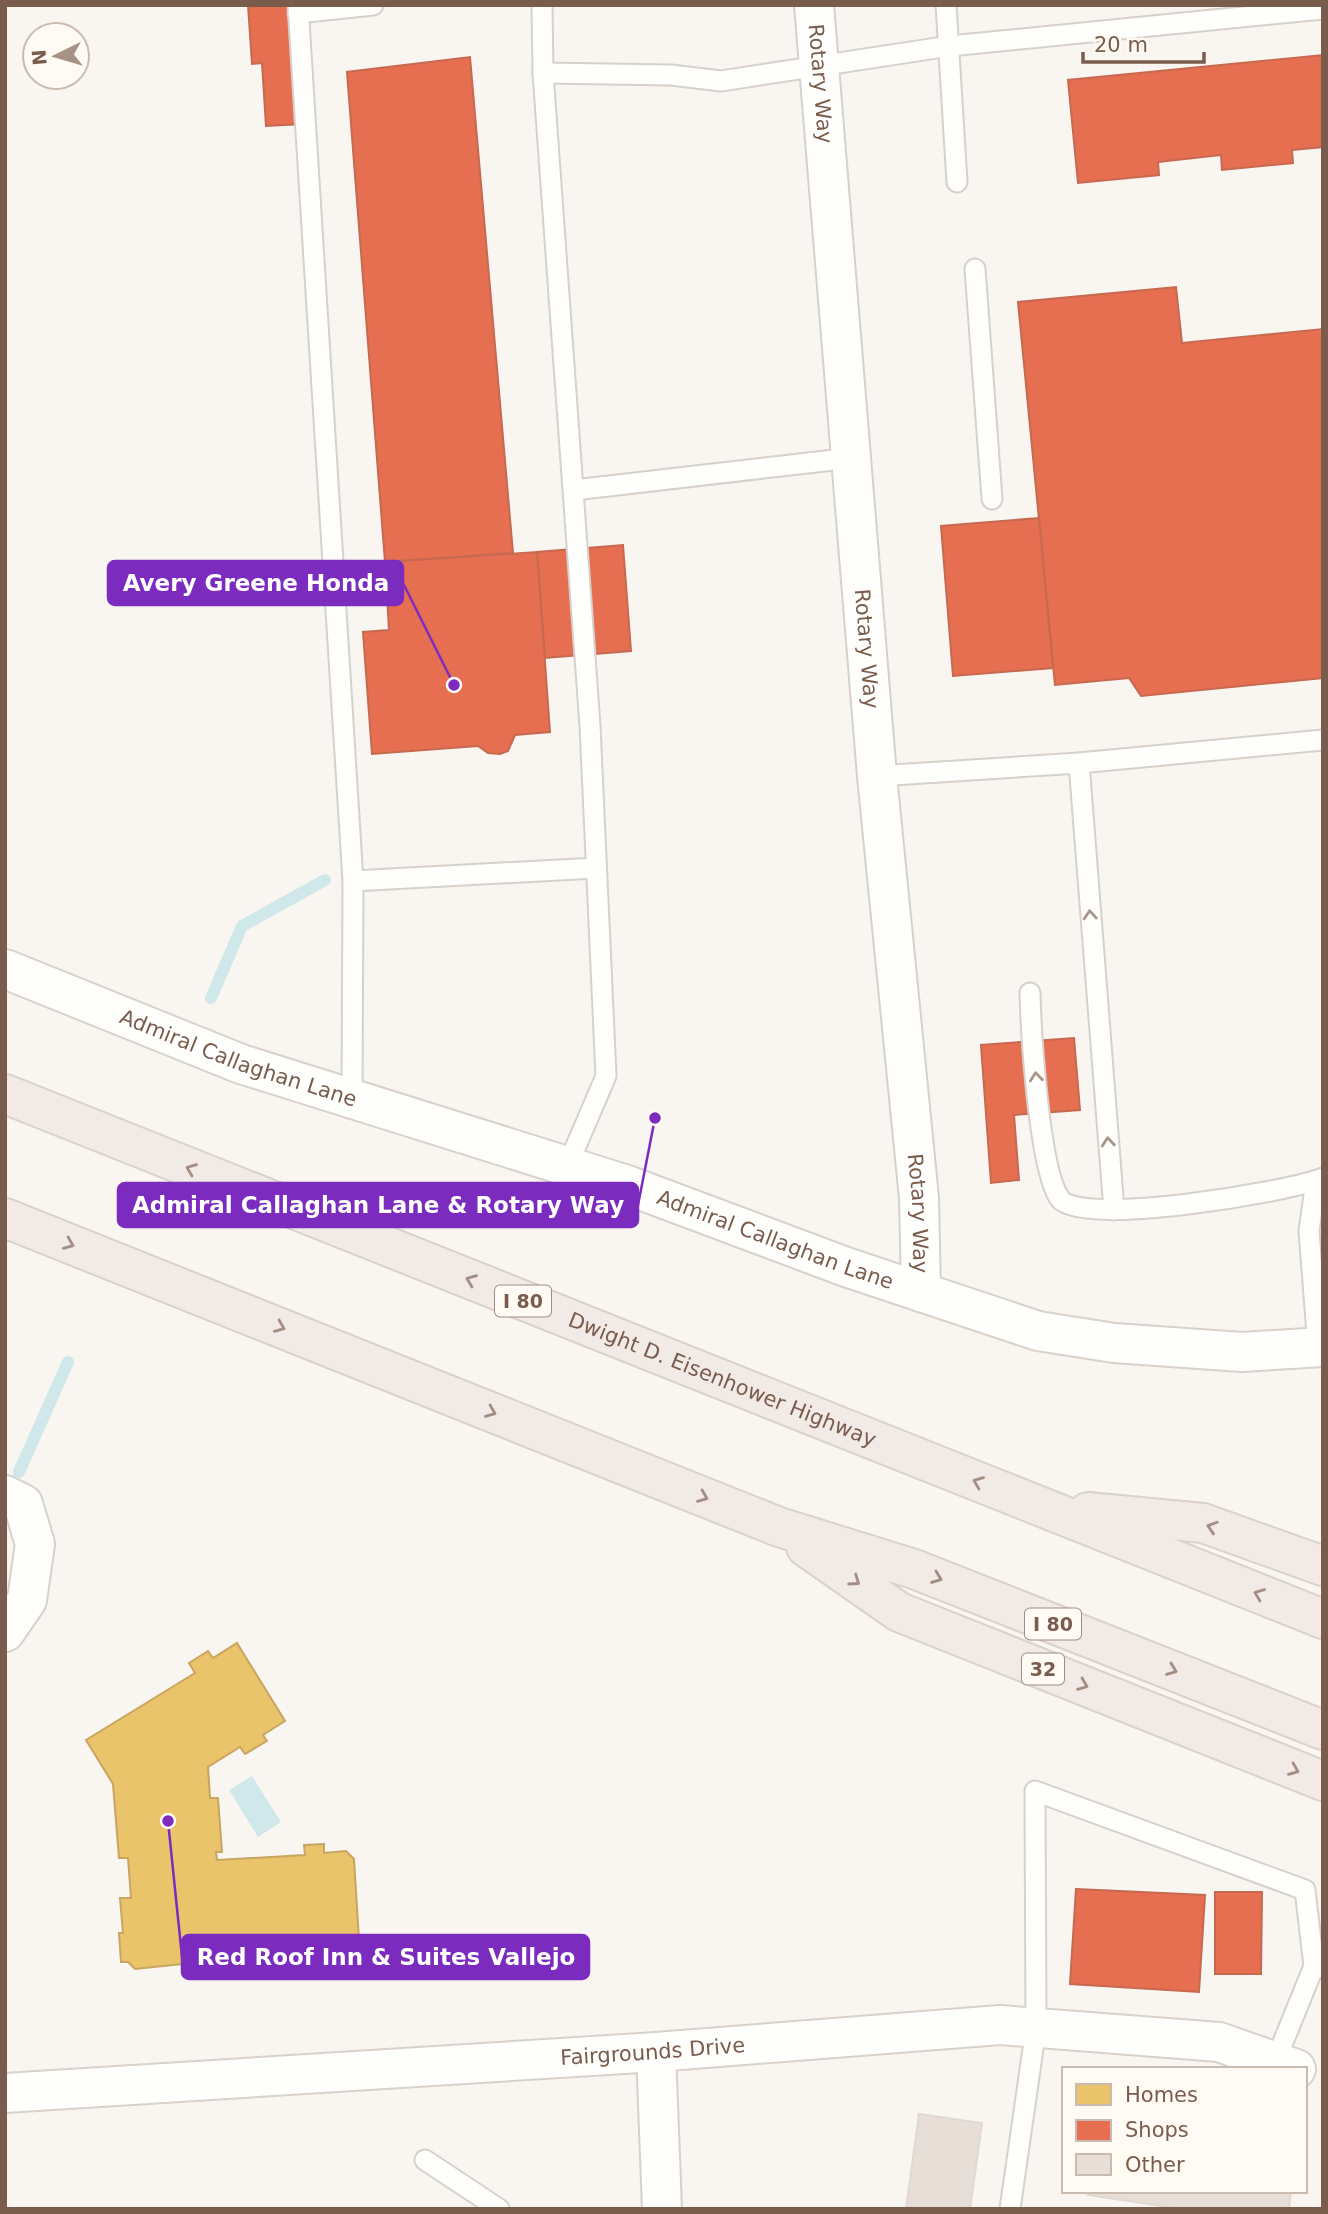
<svg xmlns="http://www.w3.org/2000/svg" width="1328" height="2214" font-family="'DejaVu Sans',sans-serif">
<style>
.water{fill:#d0e8ea}
.homes{fill:#e9c46a;stroke:#c8a561;stroke-width:2}
.shops{fill:#e76f51;stroke:#c66950;stroke-width:2}
.lines{fill:none;stroke-linecap:round;stroke-linejoin:round}
.stream{stroke:#d0e8ea;stroke-width:12}
.building{fill:#e6ded7;stroke:#e2d8d2;stroke-width:2}
.lane-casing{stroke:#d7d1cb;stroke-width:23}
.street-casing{stroke:#d7d1cb;stroke-width:42}
.secondary-casing{stroke:#d9d2cb;stroke-width:42}
.highway-casing{stroke:#dad1cc;stroke-width:42}
.lane{stroke:#fefefd;stroke-width:19}
.street{stroke:#fefefd;stroke-width:38}
.secondary{stroke:#fefefd;stroke-width:38}
.highway{stroke:#f2eae7;stroke-width:38}
.oneway{stroke:#a8958b}
.oneway2{stroke:#a48e83}
.labels{text-anchor:middle;stroke-width:7;stroke-linejoin:round;paint-order:stroke}
.shield{fill:#fffaf3;stroke:#a28b7f;stroke-width:2}
.shield-label{font-size:19px;font-weight:bold;fill:#7a5c4d}
.street-label{font-size:21px;fill:#7a5c4d;stroke:#fffaf3}
.leader{fill:none;stroke:#7b2cbf;stroke-width:2.5}
.callout-dot{fill:#7b2cbf;stroke:#fffaf3;stroke-width:2.5}
.callout{fill:#7b2cbf;stroke:#7b2cbf;stroke-width:2.5}
.callout-label{font-size:23px;text-anchor:middle;font-weight:bold;fill:#fff}
</style>
<rect width="100%" height="100%" fill="#f9f5f0"/>
<polygon class="water" points="252,1776 281,1822 258,1837 229,1790"/>
<polygon class="homes" points="237,1643 285,1721 263,1735 267,1741 245,1754 240,1747 208,1767 210,1798 218,1798 222,1852 216,1852 217,1860 305,1855 304,1845 324,1844 324,1853 346,1851 354,1859 359,1940 334,1942 334,1949 312,1950 312,1942 219,1948 220,1960 135,1969 128,1962 121,1962 119,1933 123,1933 120,1898 131,1898 128,1858 119,1858 113,1784 86,1740 195,1673 189,1663 208,1651 213,1658"/>
<g class="shops">
<polygon points="248,5 295,5 303,124 266,126 262,63 252,64"/>
<polygon points="1323,55 1323,147 1292,150 1293,163 1222,170 1221,155 1158,162 1159,175 1078,183 1068,80"/>
<polygon points="470,57 513,553 385,562 347,72"/>
<polygon points="1176,287 1182,343 1323,329 1323,678 1141,696 1129,678 1055,685 1018,302"/>
<polygon points="1039,518 1053,668 953,676 941,526"/>
<polygon points="623,545 631,651 545,658 537,552"/>
<polygon points="537,552 550,732 515,735 508,751 500,754 488,753 478,746 372,754 363,632 389,630 385,562"/>
<polygon points="1074,1038 1080,1110 1014,1115 1019,1180 991,1183 981,1045"/>
<polygon points="1076,1889 1205,1895 1199,1992 1070,1984"/>
<polygon points="1215,1892 1262,1892 1261,1974 1215,1974"/>
</g>
<g class="lines">
<g class="stream">
<polyline points="211,998 242,926 325,880"/>
<polyline points="19,1472 68,1362"/>
</g>
</g>
<g class="building">
<polygon points="919,2114 982,2123 970,2209 906,2209"/>
<polygon points="1089,2191 1291,2191 1289,2209 1181,2209 1088,2195"/>
</g>
<g class="lines">
<g class="lane-casing">
<g id="lane">
<polyline points="298,5 353,881"/>
<polyline points="542,5 543,73 590,726 606,1076 567,1167"/>
<polyline points="946,5 957,182"/>
<polyline points="298,13 373,5"/>
<polyline points="543,73 671,75 721,81 950,46 1323,9"/>
<polyline points="975,269 992,499"/>
<polyline points="574,490 851,458"/>
<polyline points="1079,763 1114,1210"/>
<polyline points="877,776 1079,763 1323,740"/>
<path d="M1030,993c1,39 9,177 30,206 21,28 228,-7 263,-21"/>
<polyline points="352,1098 353,881 596,868"/>
<polyline points="1316,1181 1309,1231 1318,1347"/>
<polyline points="1275,2062 1314,1966 1323,1968"/>
<polyline points="425,2160 499,2209"/>
<polyline points="1010,2209 1036,2028 1035,1791 1305,1890 1314,1966"/>
</g>
</g>
<g class="street-casing">
<g id="street">
<path id="s1" d="M814,5l63,771 42,422 2,94"/>
<polyline points="5,1495 23,1504 35,1544 27,1600 5,1632"/>
<polyline points="656,2052 662,2209"/>
</g>
</g>
<g class="secondary-casing">
<g id="secondary">
<path id="s2" d="M5,969l236,95 386,121 219,82 192,64 76,12 128,9 81,-5"/>
<path id="s3" d="M5,2093l651,-41 344,-27 219,17 77,27"/>
</g>
</g>
<g class="highway-casing">
<g id="highway">
<path id="s4" d="M5,1094l1318,525"/>
<polyline points="5,1218 779,1527 914,1569 1323,1730"/>
<polyline points="1088,1512 1203,1523 1323,1566"/>
<polyline points="806,1547 899,1612 1323,1781"/>
</g>
</g>
<use href="#lane" class="lane"/>
<use href="#street" class="street"/>
<use href="#secondary" class="secondary"/>
<use href="#highway" class="highway"/>
</g>
<defs><path id="oneway-chevron" d="M-2-3.5L2.5 0L-2 3.5" fill="none" stroke-width="1.6" stroke-linecap="round" stroke-linejoin="round" transform="scale(1.75)"/></defs>
<g class="oneway">
<use href="#oneway-chevron" transform="translate(1090 915) rotate(-94)"/>
<use href="#oneway-chevron" transform="translate(1036 1077) rotate(-96)"/>
<use href="#oneway-chevron" transform="translate(1108 1142) rotate(-95)"/>
</g>
<g class="oneway2">
<use href="#oneway-chevron" transform="translate(191 1169) rotate(-158)"/>
<use href="#oneway-chevron" transform="translate(69 1244) rotate(22)"/>
<use href="#oneway-chevron" transform="translate(471 1280) rotate(-158)"/>
<use href="#oneway-chevron" transform="translate(280 1327) rotate(22)"/>
<use href="#oneway-chevron" transform="translate(491 1412) rotate(22)"/>
<use href="#oneway-chevron" transform="translate(978 1482) rotate(-158)"/>
<use href="#oneway-chevron" transform="translate(703 1497) rotate(22)"/>
<use href="#oneway-chevron" transform="translate(1212 1527) rotate(-162)"/>
<use href="#oneway-chevron" transform="translate(937 1578) rotate(21)"/>
<use href="#oneway-chevron" transform="translate(855 1581) rotate(35)"/>
<use href="#oneway-chevron" transform="translate(1259 1594) rotate(-158)"/>
<use href="#oneway-chevron" transform="translate(1172 1670) rotate(21)"/>
<use href="#oneway-chevron" transform="translate(1083 1685) rotate(22)"/>
<use href="#oneway-chevron" transform="translate(1294 1770) rotate(22)"/>
</g>
<g class="labels">
<g class="shield">
<rect x="495" y="1285.5" width="56" height="31" rx="5"/>
<rect x="1025" y="1608.5" width="56" height="31" rx="5"/>
<rect x="1022" y="1653.5" width="42" height="31" rx="5"/>
</g>
<g class="shield-label">
<text x="523" y="1308">I 80</text>
<text x="1053" y="1631">I 80</text>
<text x="1043" y="1676">32</text>
</g>
<g class="street-label">
<text dy="7" stroke="none"><textPath href="#s1" startOffset="79">Rotary Way</textPath></text>
<text dy="7" stroke="none"><textPath href="#s1" startOffset="646">Rotary Way</textPath></text>
<text dy="7" stroke="none"><textPath href="#s2" startOffset="250">Admiral Callaghan Lane</textPath></text>
<text dy="7" stroke="none"><textPath href="#s1" startOffset="1213">Rotary Way</textPath></text>
<text dy="7" stroke="none"><textPath href="#s2" startOffset="817">Admiral Callaghan Lane</textPath></text>
<text dy="7" stroke="none"><textPath href="#s4" startOffset="772">Dwight D. Eisenhower Highway</textPath></text>
<text dy="7" stroke="none"><textPath href="#s3" startOffset="649">Fairgrounds Drive</textPath></text>
</g>
</g>
<path class="leader" d="M454 685L403 583M655 1118L638 1205M168 1821L182 1957"/>
<g class="callout-dot">
<circle cx="454" cy="685" r="7"/>
<circle cx="655" cy="1118" r="7"/>
<circle cx="168" cy="1821" r="7"/>
</g>
<g class="callout">
<rect x="108" y="561" width="295" height="44" rx="7"/>
<rect x="118" y="1183" width="520" height="44" rx="7"/>
<rect x="182" y="1935" width="407" height="44" rx="7"/>
</g>
<g class="callout-label">
<text x="256" y="591">Avery Greene Honda</text>
<text x="378" y="1213">Admiral Callaghan Lane &amp; Rotary Way</text>
<text x="386" y="1965">Red Roof Inn &amp; Suites Vallejo</text>
</g>
<rect width="1328" height="2214" fill="none" stroke="#7a5c4d" stroke-width="14"/>
<rect x="1062" y="2067" width="245" height="126" fill="#fffaf3" stroke="#cabbb1" stroke-width="2"/>
<rect x="1076" y="2084" width="35" height="21" fill="#e9c46a" stroke="#cabbb1" stroke-width="2"/>
<text x="1125" y="2102" font-size="21" fill="#7a5c4d">Homes</text>
<rect x="1076" y="2120" width="35" height="21" fill="#e76f51" stroke="#cabbb1" stroke-width="2"/>
<text x="1125" y="2137" font-size="21" fill="#7a5c4d">Shops</text>
<rect x="1076" y="2154" width="35" height="21" fill="#e6ded7" stroke="#cabbb1" stroke-width="2"/>
<text x="1125" y="2172" font-size="21" fill="#7a5c4d">Other</text>
<g transform="translate(56 56) rotate(265)"><circle r="33" fill="#fffaf3" stroke="#cabbb1" stroke-width="2"/>
<path d="M0-5L12 26L0 18L-12 26Z" fill="#a69286"/>
<text y="-10" font-size="19" font-weight="bold" text-anchor="middle" fill="#7a5c4d">N</text>
</g>
<path d="M1083 52v10h121v-10" fill="none" stroke="#7a5c4d" stroke-width="3.5"/>
<text x="1094" y="52" font-size="21" fill="#7a5c4d" stroke="#fffaf3" stroke-width="5" paint-order="stroke">20 m</text>
</svg>
